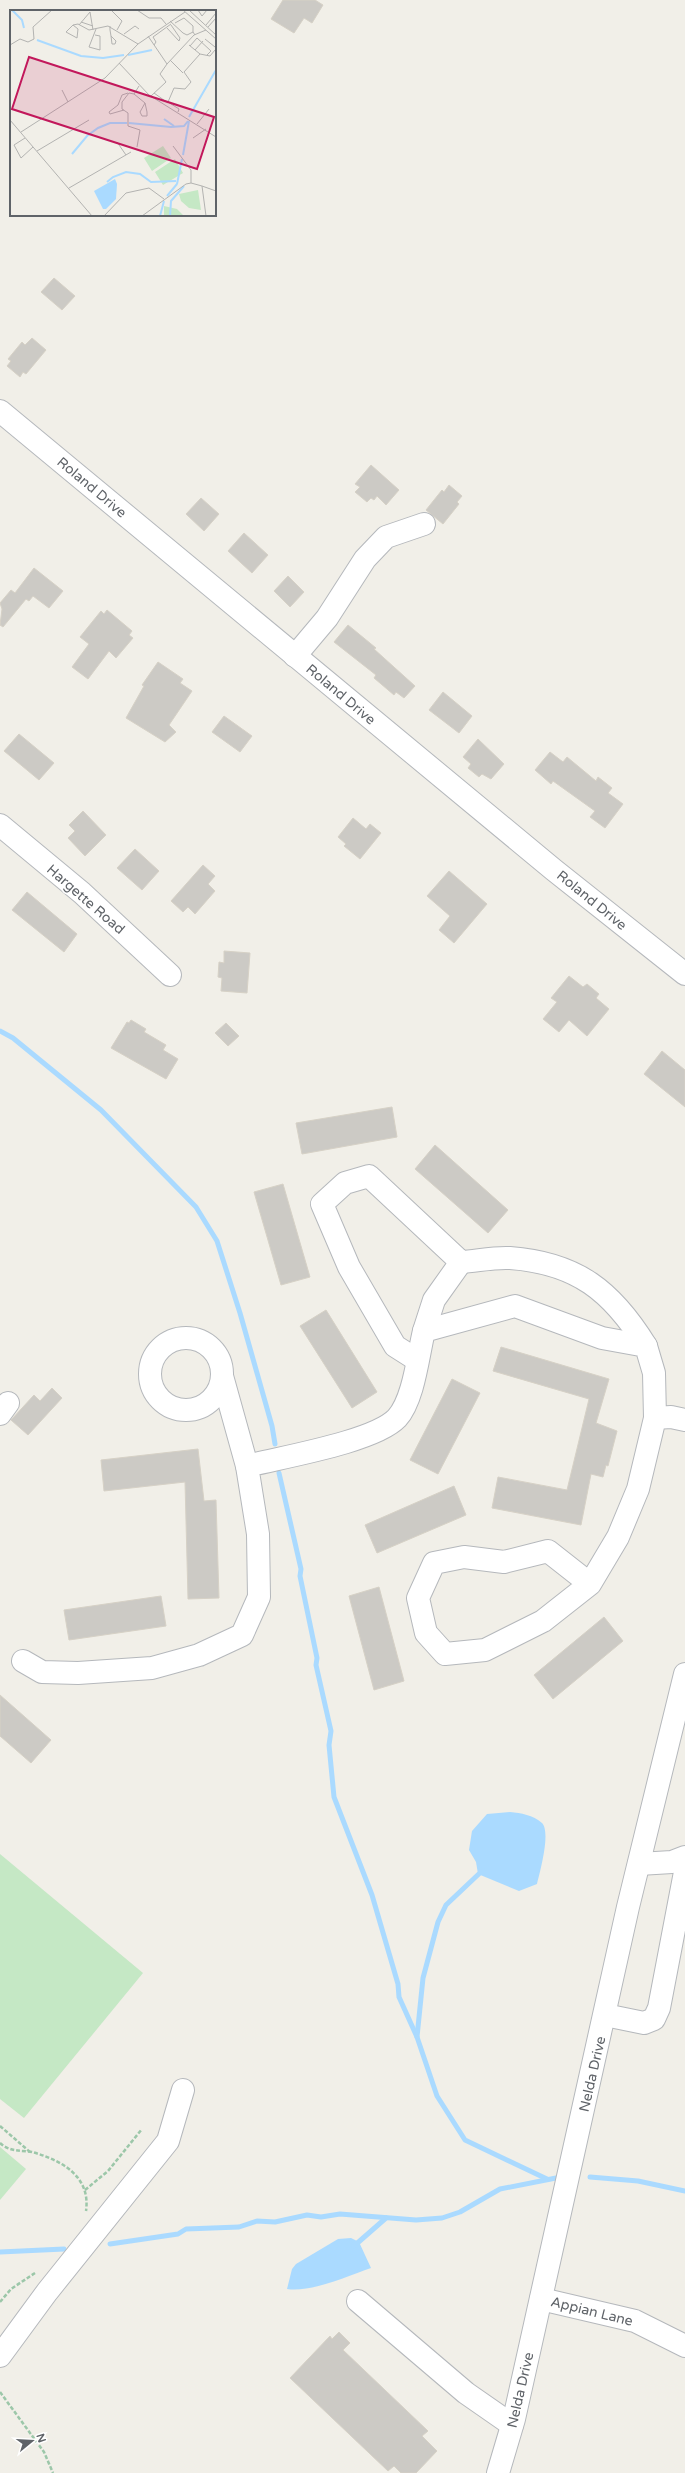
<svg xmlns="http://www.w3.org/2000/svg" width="685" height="2473" font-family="'Varela Round',sans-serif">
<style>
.green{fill:#c5e8c5}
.water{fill:#aadaff}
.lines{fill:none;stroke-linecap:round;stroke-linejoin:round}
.stream{stroke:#aadaff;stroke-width:5}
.building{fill:#cccac5;stroke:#d6d1c6}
.minor-casing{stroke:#b5b8bc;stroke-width:24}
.path{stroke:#9cc7a9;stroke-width:2.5;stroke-dasharray:4 2;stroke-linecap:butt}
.minor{stroke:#fff;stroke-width:22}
.labels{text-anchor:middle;stroke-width:3.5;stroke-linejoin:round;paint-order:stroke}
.street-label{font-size:14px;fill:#5f6368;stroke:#fff}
.inset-river{fill:none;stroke:#aadaff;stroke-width:2}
.inset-road{fill:none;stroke:#b3b3b1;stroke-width:1}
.view{fill:#c2185b;fill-opacity:0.15;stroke:#c2185b;stroke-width:2}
.inset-edge{fill:none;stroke:#5f6368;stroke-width:2}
</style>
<rect width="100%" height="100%" fill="#f1efe8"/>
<g class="green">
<polygon points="0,1854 143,1973 24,2118 0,2099"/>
<polygon points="0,2147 26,2169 0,2200"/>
</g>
<g class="water">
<path d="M510,1812c11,1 23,3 32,11 9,9 -2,49 -5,61l-18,7 -41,-17 -2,-12 -7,-12 3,-19 15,-17z"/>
<path d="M351,2238l8,4 12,26c-23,8 -61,25 -84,21l5,-20 4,-5 42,-25z"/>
</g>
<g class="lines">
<g class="stream">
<polyline points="0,1031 13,1038 101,1110 196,1207 217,1241 240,1313 272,1426 275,1444"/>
<polyline points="279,1473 301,1569 300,1576 317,1658 316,1665 331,1731 329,1745 334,1797 372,1895 398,1984 399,1997 417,2037 437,2096 465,2140 547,2179"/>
<polyline points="417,2037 423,1978 438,1922 446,1905 483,1870"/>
<polyline points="590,2177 638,2181 685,2191"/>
<polyline points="110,2244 178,2234 186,2229 239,2227 257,2221 275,2222 307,2215 321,2217 340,2214 416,2220 442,2218 460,2212 500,2189 556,2178"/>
<polyline points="354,2246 386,2218"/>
<polyline points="0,2252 64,2249"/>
</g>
</g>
<g class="building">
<polygon points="283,0 315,0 323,5 312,23 304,18 294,33 271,19"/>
<polygon points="54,278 75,296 62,310 41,292"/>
<polygon points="32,338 46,350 26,374 23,372 20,377 7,366 11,361 8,359 22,342 25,345"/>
<polygon points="371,465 399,490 386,505 377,496 374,500 371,498 367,502 355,492 360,487 355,484"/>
<polygon points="449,485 462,496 457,502 459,504 443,524 426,510 442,490 444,492"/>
<polygon points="201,498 219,514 204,531 186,514"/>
<polygon points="244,533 268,555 252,573 228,551"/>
<polygon points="34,568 63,591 49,608 33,596 29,601 26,599 3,627 0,625 2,609 0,603 11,590 15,593"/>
<polygon points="288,576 304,592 290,607 274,591"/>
<polygon points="107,610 132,631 129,635 133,638 116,658 109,651 88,679 72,667 89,644 80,637 101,611 104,614"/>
<polygon points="348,625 376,648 374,649 415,686 404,698 396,692 394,695 374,678 376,675 334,642"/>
<polygon points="158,662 183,679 180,683 192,691 169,725 176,732 165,742 126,718 144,686 142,685"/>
<polygon points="443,692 472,716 459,733 429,710"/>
<polygon points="224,716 252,736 240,752 212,732"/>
<polygon points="19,734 54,763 39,780 4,751"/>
<polygon points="478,739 504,764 491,779 482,774 479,777 468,768 471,764 463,757"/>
<polygon points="550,752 563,762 567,757 596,781 598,777 612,788 608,793 623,804 605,828 590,817 595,811 553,781 551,784 535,770"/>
<polygon points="83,811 106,835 85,856 68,838 75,831 69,825"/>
<polygon points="353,818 366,829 370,824 381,833 360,859 344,846 346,844 338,837"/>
<polygon points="135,849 159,871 142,890 117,868"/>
<polygon points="203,865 215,876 208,884 215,891 195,914 188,907 183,912 171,901"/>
<polygon points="449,871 487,904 454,943 439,930 450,916 427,896"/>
<polygon points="27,892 77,934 64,952 12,910"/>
<polygon points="224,951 250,953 247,993 221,991 222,978 218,977 219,962 224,963"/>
<polygon points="569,976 583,987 587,984 599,994 596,998 609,1009 587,1036 569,1020 559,1032 543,1019 557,1002 551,998"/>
<polygon points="131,1020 146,1029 144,1032 166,1045 163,1050 178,1059 166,1079 111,1048 127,1022 129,1023"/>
<polygon points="226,1023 239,1036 228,1046 215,1033"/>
<polygon points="662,1051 685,1070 685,1107 644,1074"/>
<polygon points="392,1107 397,1137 302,1154 296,1123"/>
<polygon points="435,1145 508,1210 488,1233 415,1169"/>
<polygon points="283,1184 310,1277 281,1285 254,1192"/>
<polygon points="326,1310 377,1392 352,1408 300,1326"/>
<polygon points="501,1347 609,1379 596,1423 617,1431 608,1466 606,1465 603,1477 591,1474 581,1525 492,1508 498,1477 567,1490 589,1399 493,1371"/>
<polygon points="452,1379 480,1393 438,1474 410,1460"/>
<polygon points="52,1388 62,1398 28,1435 11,1420 34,1395 40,1401"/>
<polygon points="198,1449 204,1501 216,1500 219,1598 188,1599 185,1482 104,1491 101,1460"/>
<polygon points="454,1486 466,1515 377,1553 365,1525"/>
<polygon points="379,1587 404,1681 374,1690 349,1596"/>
<polygon points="161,1596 166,1626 69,1640 64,1610"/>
<polygon points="604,1617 623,1641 553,1699 534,1675"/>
<polygon points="0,1695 51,1740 31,1763 0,1736"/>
<polygon points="339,2332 350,2343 343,2350 428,2431 422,2436 437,2451 416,2473 401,2473 394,2466 388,2471 290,2378 330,2336 332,2339"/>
</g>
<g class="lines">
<g class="minor-casing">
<g id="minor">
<polyline points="0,411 554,870 685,974"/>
<polyline points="295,656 327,618 365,559 386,537 424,524"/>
<polyline points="0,825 82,893 170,975"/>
<polyline points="424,1331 434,1300 461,1262"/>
<circle cx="186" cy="1374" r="36"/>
<path d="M417,1360l-22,-14 -46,-79 -27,-63 23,-21 24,-7 92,86c16,-1 33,-5 49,-4 67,5 102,33 136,88"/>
<polyline points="222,1376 247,1466"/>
<polyline points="0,1414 8,1403"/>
<polyline points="590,1584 548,1551 504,1562 464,1557 434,1563 418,1598 426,1633 445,1654 485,1650 543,1621 590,1584 618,1537 638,1489 655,1418 671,1417 685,1420"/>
<path d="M23,1661l19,11 36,1 74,-5 47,-13 43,-20 17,-38 -1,-63 -11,-68c35,-9 127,-24 150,-48 17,-19 21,-63 27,-87l91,-25 87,32 44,8 8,27 1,45"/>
<polyline points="639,1864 672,1862 685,1857"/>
<polyline points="605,2015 644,2023 654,2019 659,2008 685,1872"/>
<polyline points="541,2299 635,2321 685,2346"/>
<polyline points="358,2301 466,2393 512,2425"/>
<polyline points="0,2356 47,2292 168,2141 183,2090"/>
<polyline points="498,2473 514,2419 628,1907 685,1674"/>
</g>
</g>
<g class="path">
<polyline points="0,2126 30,2152"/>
<path d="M0,2143c10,9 20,7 32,9 29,8 59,24 54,59"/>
<polyline points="85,2190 108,2171 142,2129"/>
<polyline points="0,2302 11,2289 35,2273"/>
<polyline points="0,2392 44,2452 53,2473"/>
</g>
<use href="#minor" class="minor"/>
</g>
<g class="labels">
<g class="street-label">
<text transform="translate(92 487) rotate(40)" y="5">Roland Drive</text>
<text transform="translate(341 694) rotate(40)" y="5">Roland Drive</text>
<text transform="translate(86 899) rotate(41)" y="5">Hargette Road</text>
<text transform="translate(592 900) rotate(39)" y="5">Roland Drive</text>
<text transform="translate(592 2074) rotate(-77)" y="5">Nelda Drive</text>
<text transform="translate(592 2311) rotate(14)" y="5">Appian Lane</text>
<text transform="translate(520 2390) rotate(-77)" y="5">Nelda Drive</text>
</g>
</g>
<g transform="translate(10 10)">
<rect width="206" height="206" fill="#f1efe8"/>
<path d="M153,136l8,12 -19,13 -8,-13zM165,149l8,14 -20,12 -8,-13zM188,180l3,20 -12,-2 -8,-7 -2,-7zM154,196l13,3 7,7h-20z" fill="#c5e8c5"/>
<path d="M105,169l2,5 -1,15 -10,10h-3l-9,-18z" fill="#aadaff"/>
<path class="inset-river" d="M2,0l10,10 2,8M27,30l44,16 22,2 21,-3M118,45l24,-5M179,107l27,-47M154,109l10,7M119,113l42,4 13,-1 4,-5M62,144l15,-18 11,-8 12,-5h17M173,145l6,-34M97,172l6,-5 13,-5 14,2 11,8 25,-1M167,174l5,-25M157,186l10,-12M150,206l4,-15M160,206l1,-15 13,-15"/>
<path class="inset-road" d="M101,0l11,11 -5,9M127,0l12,8h12l5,6M173,0l33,29M179,0l27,25M188,0l4,6 5,-6M160,11l13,12 4,2 6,-3 2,3M71,12l12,4M165,13l9,-5 9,8v6M63,15l5,4 -1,9 -11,-6 7,-7 5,-1 11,6 19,-4 30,18M69,15l11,-13 3,18M196,15l10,-12M100,16v4l1,6 1,8h3l1,-3 -5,-5M198,17l8,-9M157,18l12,13 1,-3 -9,-13M114,24l11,-8 4,3M85,25l5,1v14l-11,-3 7,-18M138,26l19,28 -7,10 6,8 -15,14M195,29l10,8M0,35l10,-6 8,3 6,-3 -1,-12 19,-17M144,35l2,-3 -3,-5 18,-13M179,35l11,9M180,36l7,-8 14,13 -4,4M185,40l8,-9M160,50l13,13M109,53l30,32 67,42M157,54l27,-29 12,-5M129,76l-5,8 11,9 2,9v4h-5l-2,-4 5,-9M52,80l6,12M144,83l14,10M124,84l-5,-1 -7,9v7l6,4v13l12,4 -3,17M114,100l-14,4 -1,-2 9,-7 4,-10 6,-2M168,102l1,-3 -11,-7 6,-14 11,1 6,-7 -7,-10 16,-18 10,2 5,-6M0,110l82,96M187,114l12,-15M11,122l84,-54 33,-34 47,-32M15,128l-11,7 7,13 12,-11M183,128l13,-9M107,132l9,13M163,136l18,24v13M27,141l52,-31M192,176l14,5M59,178l62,-36M94,206l22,-23 23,-5 15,11M132,206l44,-32 5,-1 11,3 4,30"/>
<path class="view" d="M19,47l185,60 -17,52 -185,-60z"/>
<rect width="206" height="206" class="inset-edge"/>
</g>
<g transform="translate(32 2441) rotate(72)" stroke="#ffffff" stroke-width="3" paint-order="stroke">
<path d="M0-3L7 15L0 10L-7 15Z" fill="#5f6368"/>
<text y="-6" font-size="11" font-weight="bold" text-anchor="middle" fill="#5f6368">N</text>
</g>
</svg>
